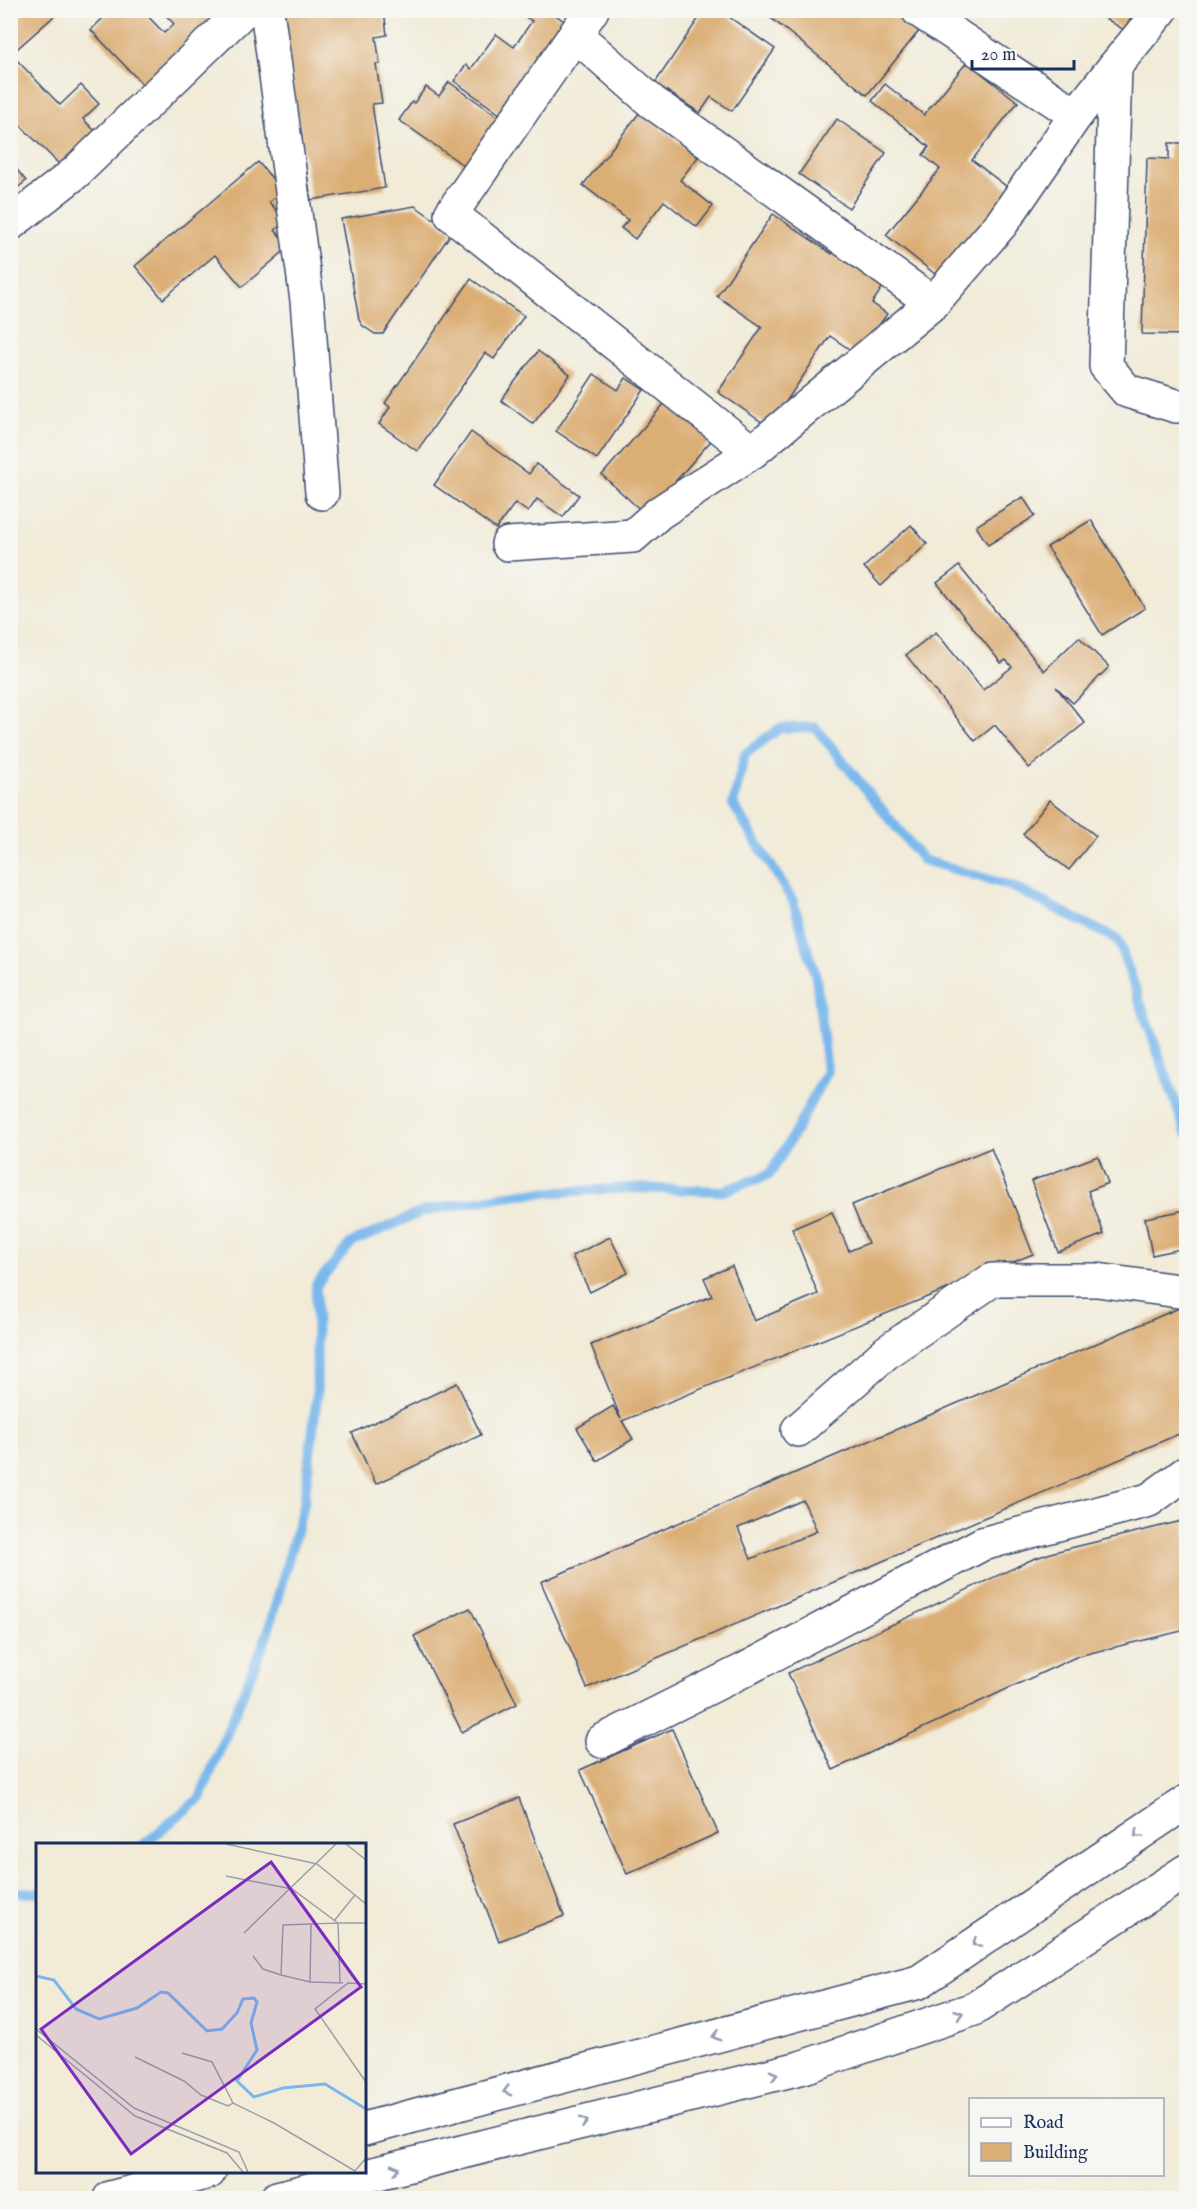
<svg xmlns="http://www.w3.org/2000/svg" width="1197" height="2209" font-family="'IM FELL English',serif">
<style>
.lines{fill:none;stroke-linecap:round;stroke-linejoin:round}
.stream{stroke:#79b7ec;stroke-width:10}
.building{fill:#dbae76;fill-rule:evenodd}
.minor-casing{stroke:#3b4b70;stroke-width:36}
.minor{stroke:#fff;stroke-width:33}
.oneway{stroke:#8d97ae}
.inset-river{fill:none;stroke:#79b7ec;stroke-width:3}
.inset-road{fill:none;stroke:#9ba0a7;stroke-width:1.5}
.view{fill:#7b2cbf;fill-opacity:0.15;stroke:#7b2cbf;stroke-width:3}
.inset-edge{fill:none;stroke:#1b2f5e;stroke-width:3}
</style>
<rect width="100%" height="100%" fill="#f6f6f2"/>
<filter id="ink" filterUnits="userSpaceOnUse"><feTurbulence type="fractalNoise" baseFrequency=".0167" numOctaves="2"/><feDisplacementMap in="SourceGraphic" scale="12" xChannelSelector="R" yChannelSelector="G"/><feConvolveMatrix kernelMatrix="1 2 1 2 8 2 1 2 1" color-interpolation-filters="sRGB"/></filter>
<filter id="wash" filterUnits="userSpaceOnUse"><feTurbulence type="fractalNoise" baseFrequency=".008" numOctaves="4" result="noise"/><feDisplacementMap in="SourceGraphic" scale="24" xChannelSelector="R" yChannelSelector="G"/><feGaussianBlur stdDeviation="1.35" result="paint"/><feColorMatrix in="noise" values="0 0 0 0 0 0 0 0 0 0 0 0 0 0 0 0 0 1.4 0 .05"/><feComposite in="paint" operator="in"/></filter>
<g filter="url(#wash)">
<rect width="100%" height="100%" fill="#f1ebd8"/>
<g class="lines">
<g class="stream">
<polyline points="144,1844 200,1798 267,1635 304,1503 317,1396 316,1285 351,1243 424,1211 517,1194 633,1188 723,1191 770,1174 798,1127 827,1071 816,977 793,901 733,804 745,754 780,728 815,727 923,860 1011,886 1118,940 1186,1132"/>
<polyline points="10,1892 38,1893"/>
</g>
</g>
<g id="blocks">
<g class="building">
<polygon points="10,10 61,10 10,55"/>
<polygon points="111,10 142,10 164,33 174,24 161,10 226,10 147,89 91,30"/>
<polygon points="281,10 384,10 387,35 376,37 380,64 376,64 382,103 372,104 385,188 311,200"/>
<polygon points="531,10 549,10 569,25 504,117 454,81 466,65 471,69 496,34 514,47 532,21 526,17"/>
<polygon points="702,10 719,10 775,49 732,111 711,97 700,113 655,83 703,12"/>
<polygon points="761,10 893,10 919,31 867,95"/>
<polygon points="1092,10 1136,10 1124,30"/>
<polygon points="13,56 60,105 81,85 99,104 83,119 98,134 63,168 10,115 10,59"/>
<polygon points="967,62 1018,102 972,160 1015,193 945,282 886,235 940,169 923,155 929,147 872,101 885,84 924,115"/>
<polygon points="449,82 500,118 466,167 399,120 412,102 414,103 426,87 439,96"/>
<polygon points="640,112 698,157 680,180 713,206 697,227 664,201 635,239 621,228 628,220 583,185"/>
<polygon points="837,119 886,153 849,208 799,174"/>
<polygon points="1169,143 1186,143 1186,335 1142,334 1147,158 1169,159"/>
<polygon points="10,161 26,181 10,194"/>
<polygon points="258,162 283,191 269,202 286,221 275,230 289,247 242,287 215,255 163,299 135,266"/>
<polygon points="415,206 452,232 383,334 375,334 363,326 359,320 341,219"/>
<polygon points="773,214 832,254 838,245 888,279 872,303 887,314 858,355 830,336 769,427 718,392 762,327 717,296"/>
<polygon points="471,279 524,316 494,359 485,353 417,451 379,424 390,407 385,403"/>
<polygon points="538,351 570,375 533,424 501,400"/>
<polygon points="594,374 618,390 626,378 644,390 597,459 556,431"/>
<polygon points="671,396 716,435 646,515 602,475"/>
<polygon points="471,432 529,474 536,464 579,495 563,517 537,499 528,512 515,503 496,529 434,485"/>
<polygon points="1023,497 1035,516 988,545 976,526"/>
<polygon points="1091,520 1145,608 1102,635 1047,547"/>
<polygon points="911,525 927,544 881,586 864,567"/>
<polygon points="959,566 1044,671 1079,637 1109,667 1073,703 1056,687 1085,723 1029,768 995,725 975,741 906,655 936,632 983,690 1012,667 1006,660 1001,663 937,583"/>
<polygon points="1050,800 1096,836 1069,870 1023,834"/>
<polygon points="991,1148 1033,1254 622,1421 633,1439 597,1461 577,1428 613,1406 621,1419 591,1345 712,1296 704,1278 732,1266 754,1321 818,1294 792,1229 832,1212 849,1251 868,1243 852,1205"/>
<polygon points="1098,1156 1108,1183 1088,1191 1104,1234 1058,1252 1031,1181"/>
<polygon points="1186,1210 1186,1248 1152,1255 1145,1218"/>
<polygon points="610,1237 628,1273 590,1292 572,1256"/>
<path d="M1186,1305v126l-599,257 -46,-106zM803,1500l14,31 -66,28 -13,-31z"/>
<polygon points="457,1383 481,1435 376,1484 352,1433"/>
<polygon points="1186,1520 1186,1630 1078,1656 833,1770 788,1673 1033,1559 1054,1552"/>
<polygon points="470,1608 517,1704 462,1732 414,1636"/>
<polygon points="672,1729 718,1833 627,1874 580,1770"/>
<polygon points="519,1798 564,1916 499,1941 453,1824"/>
</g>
</g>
</g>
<g filter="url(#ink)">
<use href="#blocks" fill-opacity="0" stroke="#3b4b70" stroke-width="1.5"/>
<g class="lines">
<g class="minor-casing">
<g id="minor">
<polyline points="267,10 307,300 322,493"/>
<polyline points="592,10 451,214 752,452"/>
<polyline points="918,10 1076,115"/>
<polyline points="1161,10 1115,66 1106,366 1127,391 1176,406 1186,406"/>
<polyline points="576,35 652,102 933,303"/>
<polyline points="10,224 75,173 244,10"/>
<polyline points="508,544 633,536 659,513 752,452 933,303 1002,223 1076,115 1115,66"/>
<polyline points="798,1430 888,1351 992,1280 1097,1280 1186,1292"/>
<polyline points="602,1741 746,1669 982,1544 1149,1500 1186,1473"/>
<polyline points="364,2129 919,1982 1186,1802"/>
<polyline points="110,2198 209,2172"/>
<polyline points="277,2198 800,2068 974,2009 1186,1871"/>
</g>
</g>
<use href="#minor" class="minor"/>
</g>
<defs><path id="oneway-chevron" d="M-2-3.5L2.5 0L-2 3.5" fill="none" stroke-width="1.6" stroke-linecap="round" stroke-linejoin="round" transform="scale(1.5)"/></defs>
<g class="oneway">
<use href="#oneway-chevron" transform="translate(1138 1834) rotate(146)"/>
<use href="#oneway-chevron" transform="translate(976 1943) rotate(146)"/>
<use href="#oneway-chevron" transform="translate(959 2014) rotate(-19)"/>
<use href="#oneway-chevron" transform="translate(716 2036) rotate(165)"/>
<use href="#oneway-chevron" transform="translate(774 2075) rotate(-14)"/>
<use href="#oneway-chevron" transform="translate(507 2091) rotate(165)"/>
<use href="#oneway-chevron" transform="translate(584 2122) rotate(-14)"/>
<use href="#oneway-chevron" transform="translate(395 2169) rotate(-14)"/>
</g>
</g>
<g transform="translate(36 1843)">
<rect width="330" height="330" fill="#f1ebd8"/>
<path class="inset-river" d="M0,133l18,4 22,29 23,10 38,-11 24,-16 7,1 39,38 15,-2 15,-16 6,-14 11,-1 3,4 -6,21 6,27 -20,31 17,16 29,-9 42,-4 41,25"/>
<path class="inset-road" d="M190,1l91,20 49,40M310,1l20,16M190,33l66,13 46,34h28M298,78l21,-26M208,90l92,-89M217,113l10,13 18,6 29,7 33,1M245,132l2,-50 55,-2 2,60M274,139l1,-57M330,141l-18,-1 -33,26 51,73M0,186l98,79 105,44 9,20M0,192l99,81 92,37 16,19M146,210l30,9 21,41M99,214l49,24 17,14 27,11 5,-3 41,20 81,48M318,329l12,-14"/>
<path class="view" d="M235,19l90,125 -230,167 -90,-125z"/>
<rect width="330" height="330" class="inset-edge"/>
</g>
<rect width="1197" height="2209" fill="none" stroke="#f6f6f2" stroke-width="36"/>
<rect x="969" y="2098" width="195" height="78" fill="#f6f6f2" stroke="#9ea6b7" stroke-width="1.5"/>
<rect x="981" y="2118" width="30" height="9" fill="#ffffff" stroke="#9ea6b7" stroke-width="1.5"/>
<text x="1023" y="2128" font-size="18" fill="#1b2f5e">Road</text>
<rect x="981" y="2143" width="30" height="18" fill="#dbae76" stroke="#9ea6b7" stroke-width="1.5"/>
<text x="1023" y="2158" font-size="18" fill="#1b2f5e">Building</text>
<path d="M972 60v9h102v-9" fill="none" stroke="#1b2f5e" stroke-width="3"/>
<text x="981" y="60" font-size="18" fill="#1b2f5e" stroke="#f6f6f2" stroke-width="4.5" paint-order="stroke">20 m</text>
</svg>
